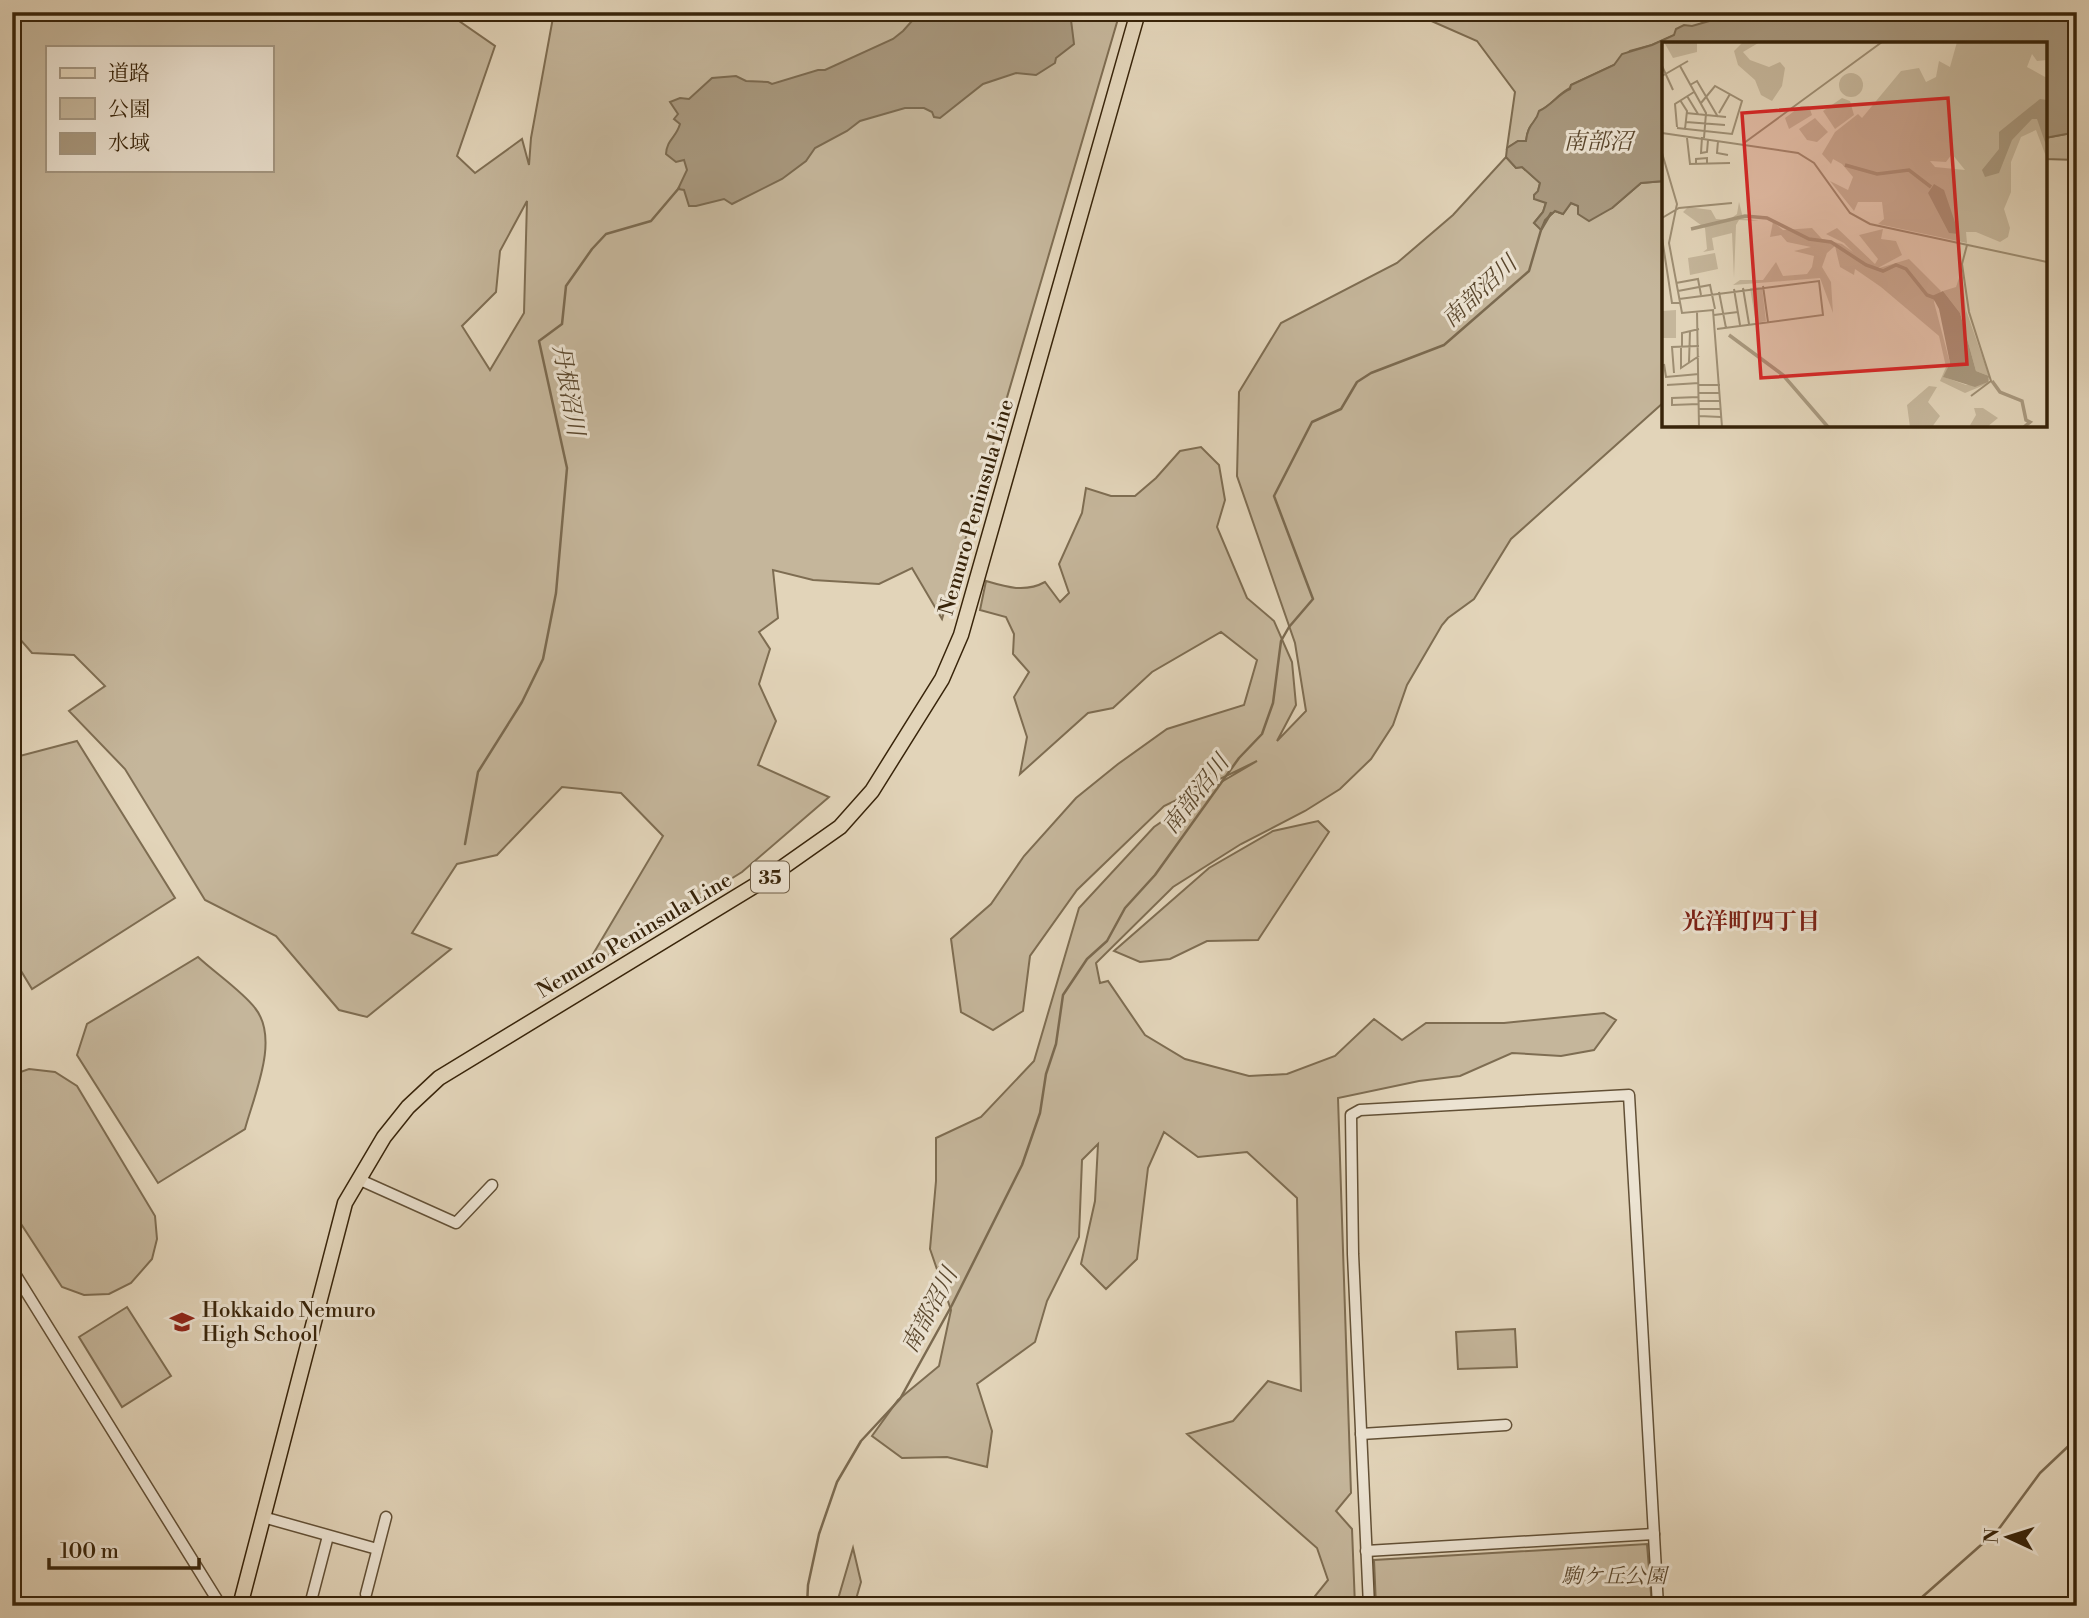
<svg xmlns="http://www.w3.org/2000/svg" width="2089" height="1618" font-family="'Libre Bodoni','Noto Serif JP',serif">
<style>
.green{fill:#c5b69b;stroke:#7e6d52;stroke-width:2;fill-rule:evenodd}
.water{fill:#a8987e;stroke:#7b6a50;stroke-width:2}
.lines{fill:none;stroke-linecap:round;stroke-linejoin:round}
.stream{stroke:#7b6a50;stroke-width:2.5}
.minor-casing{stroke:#625036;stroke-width:13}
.major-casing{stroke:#38240a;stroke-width:17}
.minor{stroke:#ece3d2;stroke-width:10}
.major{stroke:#e2d4b9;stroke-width:14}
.labels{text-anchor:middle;stroke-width:6;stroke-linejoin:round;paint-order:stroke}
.shield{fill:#ece3d2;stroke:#6e5d46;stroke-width:2}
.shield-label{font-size:19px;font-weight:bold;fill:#38240a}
.street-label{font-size:21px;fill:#38240a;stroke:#ece3d2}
.poi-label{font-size:21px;fill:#38240a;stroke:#ece3d2;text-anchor:start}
.park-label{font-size:21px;font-style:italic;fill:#5b482e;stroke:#ece3d2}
.water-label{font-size:23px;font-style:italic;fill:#5a472d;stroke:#ece3d2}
.neighbourhood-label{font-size:23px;font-weight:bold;fill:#7a1f14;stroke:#ece3d2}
.inset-river{fill:none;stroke:#a8987e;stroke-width:3.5}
.inset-road{fill:none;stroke:#9e8e73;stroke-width:2}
.view{fill:#d62828;fill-opacity:0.15;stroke:#d62828;stroke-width:3.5}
.inset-edge{fill:none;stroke:#38240a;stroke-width:3.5}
</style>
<rect width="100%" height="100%" fill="#e2d4b9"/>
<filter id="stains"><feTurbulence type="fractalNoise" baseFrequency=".00286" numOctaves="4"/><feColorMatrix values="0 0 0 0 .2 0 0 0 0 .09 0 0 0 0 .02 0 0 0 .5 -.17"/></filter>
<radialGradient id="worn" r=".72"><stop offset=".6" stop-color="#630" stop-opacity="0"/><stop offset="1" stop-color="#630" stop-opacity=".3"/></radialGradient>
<g class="green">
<path d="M12,12h434l49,34 -38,110 18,17 47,-34 7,26 2,-27 23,-126h566l-178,607 -30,-51 -33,16 -66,-4 -40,-10 5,48 -19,14 11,17 -11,35 17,37 -18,44 71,32 -87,75 -159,99 80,-135 -42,-43 -59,-6 -65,68 -40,9 -45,69 39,16 -84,68 -28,-7 -63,-74 -71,-36 -80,-131 -56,-58 36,-25 -31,-31 -42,-2 -20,-23zM47,47h224v123h-224zM527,201l-3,112 -34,57 -28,-44 34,-34 4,-41z"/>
<path d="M1411,12h330l-27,6 -62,27 -22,6 -16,14 -43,20 -1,3c-12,6 -18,17 -30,23 -4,13 -12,11 -14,30h-8l-11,7 8,-56 -38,-51z"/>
<polygon points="2077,132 2077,160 2045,159 2045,138"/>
<path d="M1506,157l10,11 6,-1 18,16 -2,8 8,11 -3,10 -9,11 7,6 4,-9 10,-9 8,3 8,-11c11,5 29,9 41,5l29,-25 23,-2v221l-153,137 -37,60 -26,19 -6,7 -35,60 -14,40 -22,34 -31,30 -35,22 -64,33 -68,43 -77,76 4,20 8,-2 37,54 40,24 64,17 38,-2 48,-18 39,-37 28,21 24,-17h78l100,-10 12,7 -22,30 -33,6 -49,-3 -52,23 -41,5 -81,17 13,395 -15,18 16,18 3,77h-40v-10l13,-16 -11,-32 -130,-114 46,-13 35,-40 33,10 -4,-193 -50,-46 -49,5 -34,-25 -16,36 -11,91 -31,30 -25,-25 14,-63 3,-57 -16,16 -3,77 -32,64 -12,41 -58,42 15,47 -5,36 -40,-10 -45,1 -30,-22 26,-36 41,-34 12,-56 -21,-61 6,-68v-43l45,-21 53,-56 45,-153 75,-81 52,-36 51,-30 -93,45 -87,84 -47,66 -7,55 -30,19 -32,-18 -10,-73 40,-35 33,-48 52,-58 42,-34 49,-35 77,-24 13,-45 -36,-28 -69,40 -39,36 -25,5 -68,61 7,-37 -13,-40 15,-25 -16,-18 1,-20 -8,-17 -26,-7 6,-29c20,6 39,12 59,1l15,20 9,-9 -10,-29 23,-51 4,-25 25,8h24l21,-18 24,-27 21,-4 18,18 6,35 -8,27 30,71 27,23 18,41 4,43 -19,36 29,-30 -11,-68 -58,-167 2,-84 42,-69 116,-60 56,-48z"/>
<polygon points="77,741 175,898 32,989 12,956 12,758"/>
<polygon points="1318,821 1329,832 1258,940 1207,941 1170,959 1140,962 1114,951 1209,868 1273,831"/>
<path d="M198,957c16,15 44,34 57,51 25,31 -1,87 -10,121l-87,54 -81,-128 10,-31z"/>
<polygon points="29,1069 55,1072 77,1086 155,1216 157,1239 152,1259 131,1283 109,1294 84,1295 62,1287 12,1210 12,1075"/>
<polygon points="127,1307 171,1376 122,1407 79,1337"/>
<polygon points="1515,1329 1517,1367 1458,1369 1456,1332"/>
<polygon points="1647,1544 1652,1606 1376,1606 1374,1560"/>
<polygon points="853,1548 861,1582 854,1606 836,1606"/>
</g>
<g class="water">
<path d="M920,12h150l4,32 -18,14 -1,5 -19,12 -20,-2 -33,11 -43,34 -6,-1 -2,-5 -8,-4h-19l-45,13 -13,10 -32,17 -9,13 -24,18 -50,25 -8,-5 -28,7h-7l-5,-16 -6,-1 9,-19 -3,-10 -8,2 -10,-8c1,-15 10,-16 14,-30l-6,-5 4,-5 -8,-12 10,-4 9,1 23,-21 24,-2 10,5 22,1 4,2 46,-14h7l68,-31 10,-8z"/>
<path d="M1741,12h336v120l-32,6v-94h-381v137l-23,2 -29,25 -23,13 -11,-7v-8l-7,-3 -8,11 -8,-3 -10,9 -4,10 -7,-7 9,-11 3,-9 -12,-4v-4l4,-4 2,-8 -18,-16 -6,1 -10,-11 1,-9 11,-7h8c2,-19 10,-17 13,-30 13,-6 19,-17 31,-22l1,-4 43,-20 8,-11 30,-9 22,-10 2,-6 8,-4 8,1z"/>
</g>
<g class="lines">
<g class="stream">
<polyline points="465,844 478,772 522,702 543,659 556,593 567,468 539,341 562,324 566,286 592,249 606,234 651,221 679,188"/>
<polyline points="807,1606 808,1585 819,1534 837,1482 861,1441 900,1399 952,1305 1022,1165 1040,1113 1046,1074 1056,1044 1063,995 1087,959 1107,941 1125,908 1155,875 1239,758 1262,734 1273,703 1281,641 1289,627 1313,599 1274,496 1312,422 1341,409 1357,382 1371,373 1444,345 1529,271 1541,230 1551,213"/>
<polyline points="1912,1606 1998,1530 2040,1473 2077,1438"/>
</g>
<g class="minor-casing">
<g id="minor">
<polyline points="358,1179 456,1223 492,1185"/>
<polyline points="12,1269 221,1606"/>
<polyline points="1361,1434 1506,1425"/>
<polyline points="263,1517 377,1549"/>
<polyline points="1366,1551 1654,1534"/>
<polyline points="366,1594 386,1517"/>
<polyline points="311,1601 328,1536"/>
<polyline points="1369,1606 1353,1254 1351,1115 1360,1110 1629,1095 1658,1606"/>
</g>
</g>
<g class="major-casing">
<polyline id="major" points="240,1606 345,1203 384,1137 408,1107 439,1078 769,877 840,827 872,791 942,679 961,635 1138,12"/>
</g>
<use href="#minor" class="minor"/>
<use href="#major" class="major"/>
</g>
<defs>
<g id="school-bare" transform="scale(1.89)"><path d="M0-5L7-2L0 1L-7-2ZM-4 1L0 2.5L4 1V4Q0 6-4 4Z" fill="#8f2418" stroke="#ece3d2" stroke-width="2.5" paint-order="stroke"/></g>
</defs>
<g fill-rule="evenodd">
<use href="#school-bare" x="182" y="1322"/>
</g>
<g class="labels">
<rect class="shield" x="751" y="861.5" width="38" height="31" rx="5"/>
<g class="shield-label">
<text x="770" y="884">35</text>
</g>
<g class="street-label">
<text transform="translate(976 507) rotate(-74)" y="7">Nemuro Peninsula Line</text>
<text transform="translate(634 935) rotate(-31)" y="7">Nemuro Peninsula Line</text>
</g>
<g class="poi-label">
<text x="202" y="1317">Hokkaido Nemuro<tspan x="202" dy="24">High School</tspan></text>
</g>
<g class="park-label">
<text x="1614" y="1583">駒ケ丘公園</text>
</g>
<g class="water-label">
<text x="1598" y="149">南部沼</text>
<text transform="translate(1479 291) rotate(-43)" y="8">南部沼川</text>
<text transform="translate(569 390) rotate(80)" y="8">丹根沼川</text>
<text transform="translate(1195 794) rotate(-52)" y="8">南部沼川</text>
<text transform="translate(929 1310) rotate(-62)" y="8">南部沼川</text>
</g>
<g class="neighbourhood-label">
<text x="1751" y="929">光洋町四丁目</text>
</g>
</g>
<g transform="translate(1662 42)">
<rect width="385" height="385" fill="#e2d4b9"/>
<path d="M2,0h33v10l-24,6zM81,0h17l-17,10 7,8 19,7 11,-5 5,6 -3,18 -10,15 -11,-6 -6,-15 -17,-15 -4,-14zM295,0h90v18l-10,1 -5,-7 -5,13 20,11v81l-11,-29 -15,7 -10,25v30l-7,17 6,19 -2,9 -8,5 -24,-10h-10l1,11 -89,-19 6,-5 -2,-17h-24l-4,9 -24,-30 18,9 5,-13 -11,-13 -9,-5 -2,5 -9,-10 13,-22 23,-18 4,4 39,-47 18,-3 7,14 10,-5 3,-16 11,6zM290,112l13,16 -30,-3 -5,-6 16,1zM177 43a12 12 0 1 1 24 0a12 12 0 1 1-24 0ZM180,56l8,3 4,14 -19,14 -12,-18zM139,64h8l3,9 -23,14 -4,-11zM153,76l13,14 -11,10 -10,-2 -8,-11zM77,160l4,16 16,3 -20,-1 -3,5 -2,53 -2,-45 -20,5 2,12 -11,2 4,-3 -2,-21 -22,-16 5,-5 23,3 5,9 13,1 8,-6zM111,180l10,8 29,-2 10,11 20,5 11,8 -9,-9 -18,-9 11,-6 38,36 3,-5 -19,-24 24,-6 -2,10 15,2 6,14 -26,14 33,-10 32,32 -7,11 16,61 -6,14 22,8 23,-6v4l-24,10 -25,-12 6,-14 -7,-31 -58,-49 -26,-18 -1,6 -14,-8 -5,-21 -8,7 -5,14 9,15 2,31 -13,-35 -87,7 7,-5h23l13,-18 7,14 24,-2 5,-7 2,-11 -20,-5 17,-4 -24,-5 -6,-7 -11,2zM53,211l3,16 -28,6 -2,-17zM300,227l4,41 23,66 -13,-5 -16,-58 -17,-22 13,-4zM100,245l4,34 -10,2 -6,-35zM14,268v28h-13l-1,6v-33zM267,344l8,1 -9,15 12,14 -8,11h-22l-3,-22zM312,366h9l15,10 -11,9h-18l7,-12z" fill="#c5b69b" fill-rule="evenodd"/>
<path d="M378,57l7,1v48l-10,-29h-5l-20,21 -13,33 -14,4 -3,-7 17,-21v-17zM272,142l10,6 15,44 -10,-1 -21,-40zM281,249l17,22 16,58 13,5 -1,6 -13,5 -32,-10 7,-14 -11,-54 -7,-13z" fill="#a8987e"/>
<path class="inset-river" d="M183,123l32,9 32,-4 22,17M29,187l54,-13 22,2 42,21 22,3 35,23 17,6 13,-6 10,4 21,26 8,3M67,293l54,40 45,52M330,339l8,11 22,9 4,19 4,2 -6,5"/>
<path class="inset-road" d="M0,24l11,24M18,24l26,47 -2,25M0,34l26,-15M28,43l7,-4 21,36M25,54l11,18M18,58l7,11 -2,18M24,71l40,4M57,71l11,-19M24,80l39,3M15,85l-2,-23 19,-12M15,86l55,6 10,-33 -27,-15 -14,17M0,91l136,20 16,10 36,50 20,11 177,38M40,95l-1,16 6,-1 1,-12M25,96l3,26 40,-1M56,99l-1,12 11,2M82,101l138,-101M0,111l15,51 -8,39 13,70 31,-3 9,117M34,122v-5l11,-1v5M0,176l17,-10 53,-5M0,196l10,65h8M305,203l-5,19 7,48 22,69 -20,15M14,241l22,-4 3,16M101,244l5,36M81,246l6,36M72,247l6,36M16,249l32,-6 5,24M57,250l7,36M17,257l140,-18 4,34 -106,14M35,269l2,116M52,273l24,-3M19,305v21l18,-12M20,305v-14l17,-4M27,320l1,-31M2,322l2,13 33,-3M12,331l-2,-26 27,-1M5,343l32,-2M37,343h21M37,351h21M37,359h21M37,362l-27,1v-7l27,-1M37,367h22M37,374l22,1M5,385l32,-1"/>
<path class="view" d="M286,56l19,266 -206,14 -19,-265z"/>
<rect width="385" height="385" class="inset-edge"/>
</g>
<rect width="2089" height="1618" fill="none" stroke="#e2d4b9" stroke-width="42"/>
<rect x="14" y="14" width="2061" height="1590" fill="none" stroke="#38240a" stroke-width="3.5"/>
<rect x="21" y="21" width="2047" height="1576" fill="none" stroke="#38240a" stroke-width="2"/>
<rect x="46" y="46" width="228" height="126" fill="#ece3d2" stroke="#a49782" stroke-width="2"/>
<rect x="60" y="68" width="35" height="10" fill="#e2d4b9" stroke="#a49782" stroke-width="2"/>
<text x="108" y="80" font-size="21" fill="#38240a">道路</text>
<rect x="60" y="98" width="35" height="21" fill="#c5b69b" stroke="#a49782" stroke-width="2"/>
<text x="108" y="116" font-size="21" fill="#38240a">公園</text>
<rect x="60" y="133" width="35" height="21" fill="#a8987e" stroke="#a49782" stroke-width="2"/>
<text x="108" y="150" font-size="21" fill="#38240a">水域</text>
<g transform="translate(2008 1537) rotate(274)" stroke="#ece3d2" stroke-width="5" paint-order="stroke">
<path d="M0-5L12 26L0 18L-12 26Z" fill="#38240a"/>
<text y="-10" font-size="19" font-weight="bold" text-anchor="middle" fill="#38240a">N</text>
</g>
<path d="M49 1558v10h150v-10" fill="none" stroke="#38240a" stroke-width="3.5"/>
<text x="60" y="1558" font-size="21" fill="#38240a" stroke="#ece3d2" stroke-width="5" paint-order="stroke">100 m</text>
<rect width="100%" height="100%" filter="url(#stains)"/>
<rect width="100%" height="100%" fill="url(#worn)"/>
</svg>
